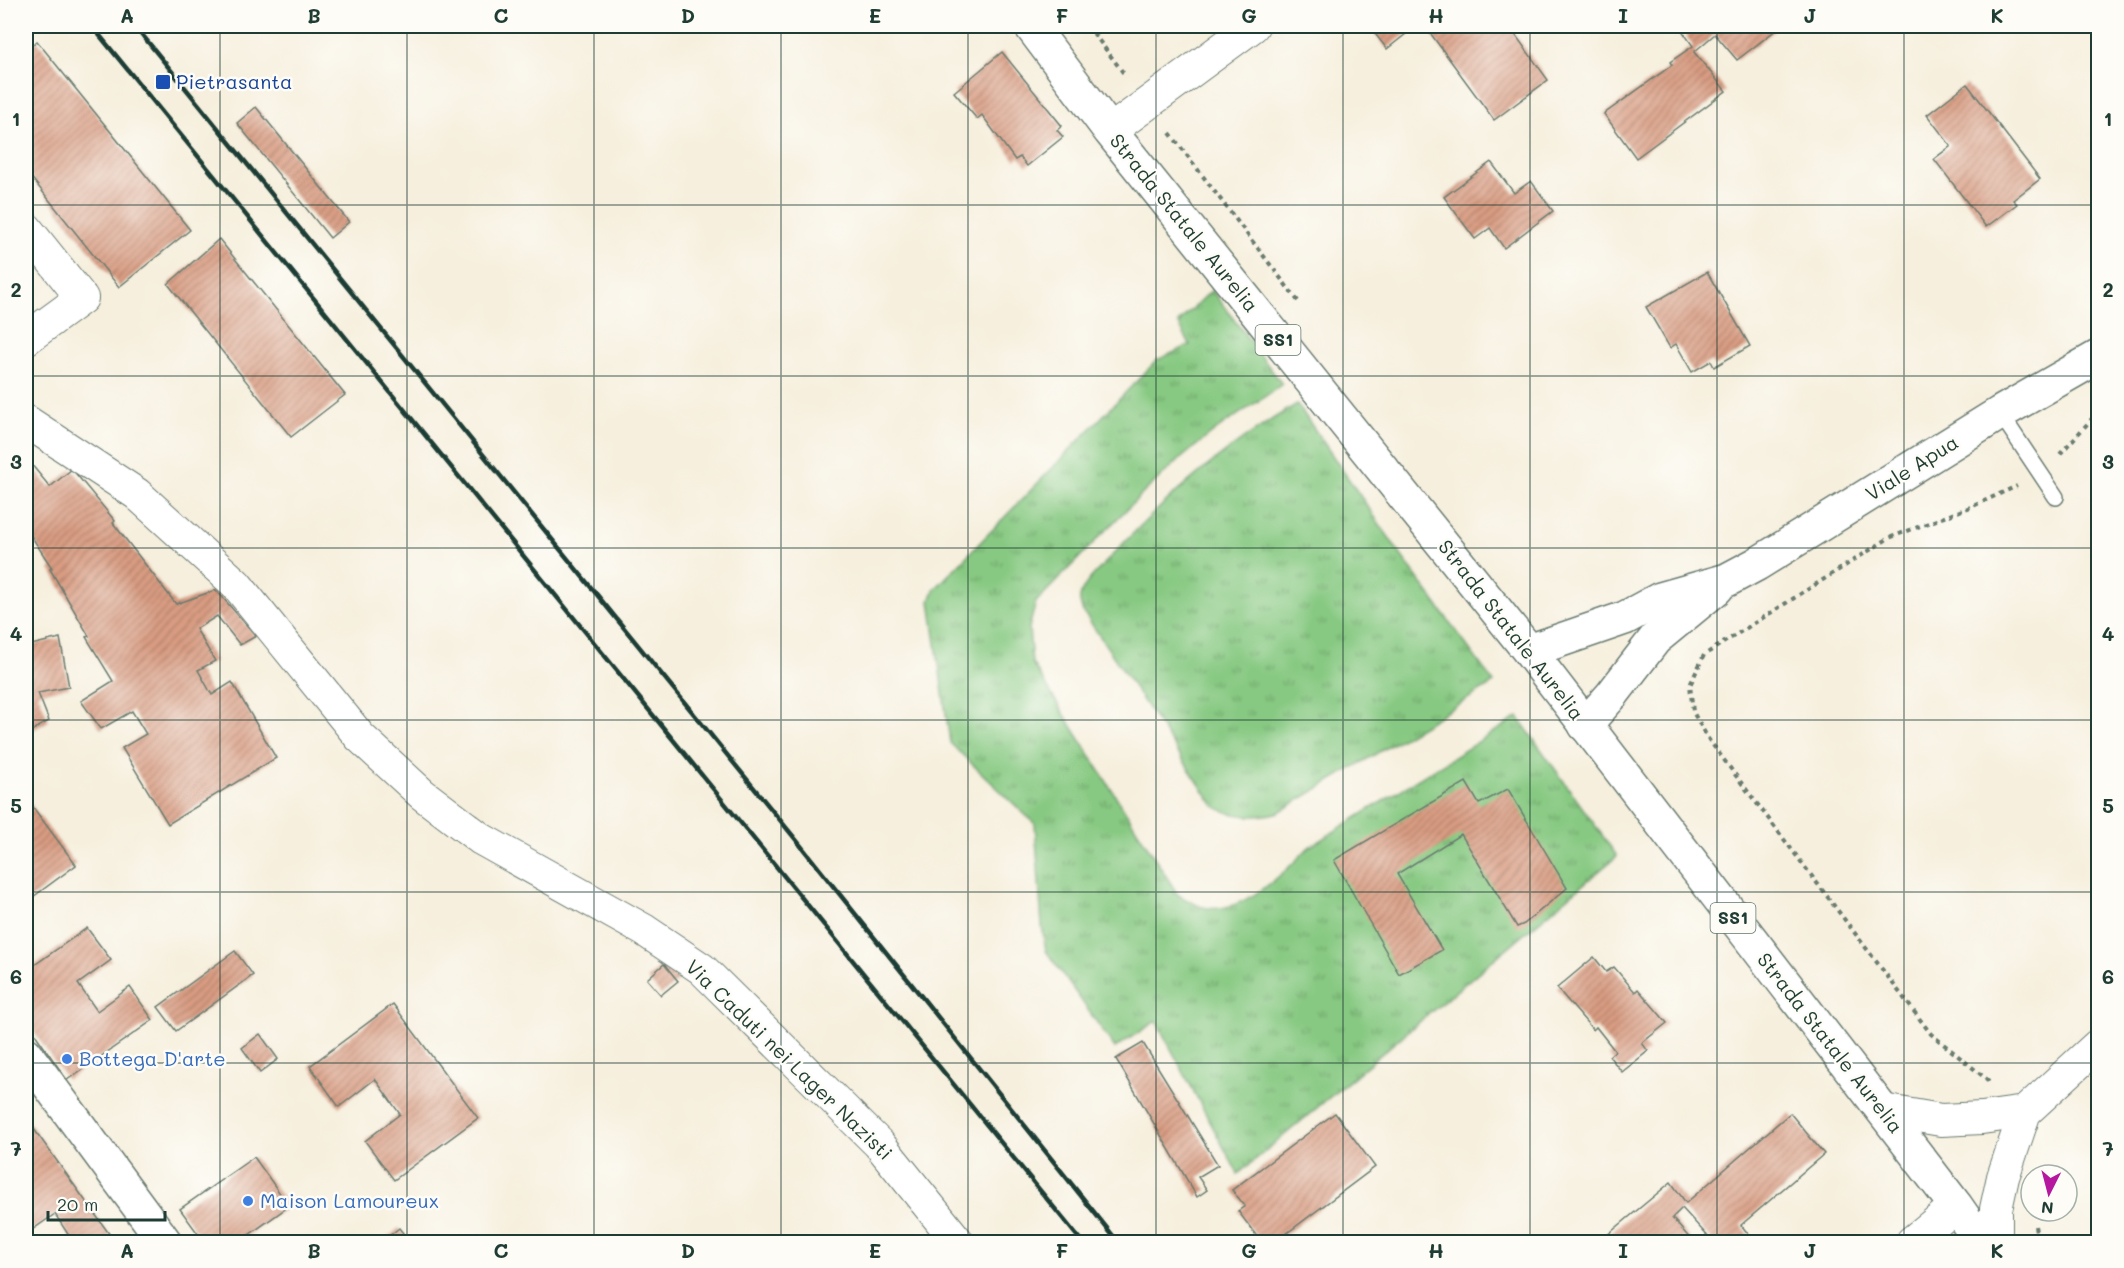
<svg xmlns="http://www.w3.org/2000/svg" width="2124" height="1268" font-family="Mali,sans-serif">
<style>
.grass{fill:url(#grass-tufts);stroke:#53835b;stroke-width:1.5}
.building{fill:url(#building-hatch)}
.lines{fill:none;stroke-linecap:round;stroke-linejoin:round}
.lane-casing{stroke:#6a7b6f;stroke-width:18}
.street-casing{stroke:#6a7b6f;stroke-width:34}
.secondary-casing{stroke:#6a7b6f;stroke-width:36}
.primary-casing{stroke:#6a7b6f;stroke-width:36}
.path{stroke:#6a7b6f;stroke-width:4;stroke-dasharray:4.5 4.5;stroke-linecap:butt}
.lane{stroke:#fff;stroke-width:15}
.street{stroke:#fff;stroke-width:32}
.secondary{stroke:#fff;stroke-width:33}
.primary{stroke:#fff;stroke-width:33}
.rail{stroke:#1f3d34;stroke-width:4.5}
.grid{fill:none;stroke:#1f3d34;stroke-width:1.5;stroke-opacity:0.55}
.transit-dot{fill:#1a4fb4;stroke:#fdfcf7;stroke-width:2}
.shop-dot{fill:#3f7fe0;stroke:#fdfcf7;stroke-width:2}
.labels{text-anchor:middle;stroke-width:5;stroke-linejoin:round;paint-order:stroke}
.shield{fill:#fdfcf7;stroke:#62766e;stroke-width:1.5}
.shield-label{font-size:18px;font-weight:bold;fill:#1f3d34}
.transit-label{font-size:20px;fill:#164399;stroke:#fdfcf7;text-anchor:start}
.street-label{font-size:20px;fill:#1f3d34;stroke:#fdfcf7}
.shop-label{font-size:20px;fill:#366cbe;stroke:#fdfcf7;text-anchor:start}
.neatline{fill:none;stroke:#1f3d34;stroke-width:2}
.grid-label{font-size:20px;text-anchor:middle;font-weight:bold;fill:#1f3d34}
</style>
<defs>
<pattern id="grass-tufts" width="24" height="20" patternUnits="userSpaceOnUse" patternTransform="scale(1.5)"><rect width="24" height="20" fill="#87c982"/><path d="M3 7l-1-3M5 7V3M7 7l1-3M15 17l-1-3M17 17v-4M19 17l1-3" fill="none" stroke="#6ea46b"/></pattern>
<pattern id="building-hatch" width="6" height="6" patternUnits="userSpaceOnUse" patternTransform="scale(1.5)"><rect width="6" height="6" fill="#d99c82"/><path d="M-1 1l2-2M0 6l6-6M5 7l2-2" fill="none" stroke="#af806b"/></pattern>
</defs>
<rect width="100%" height="100%" fill="#fdfcf7"/>
<filter id="ink" filterUnits="userSpaceOnUse"><feTurbulence type="fractalNoise" baseFrequency=".0167" numOctaves="2"/><feDisplacementMap in="SourceGraphic" scale="12" xChannelSelector="R" yChannelSelector="G"/><feConvolveMatrix kernelMatrix="1 2 1 2 8 2 1 2 1" color-interpolation-filters="sRGB"/></filter>
<filter id="wash" filterUnits="userSpaceOnUse"><feTurbulence type="fractalNoise" baseFrequency=".008" numOctaves="4" result="noise"/><feDisplacementMap in="SourceGraphic" scale="24" xChannelSelector="R" yChannelSelector="G"/><feGaussianBlur stdDeviation="1.35" result="paint"/><feColorMatrix in="noise" values="0 0 0 0 0 0 0 0 0 0 0 0 0 0 0 0 0 1.4 0 .05"/><feComposite in="paint" operator="in"/></filter>
<g filter="url(#wash)">
<rect width="100%" height="100%" fill="#f6efdd"/>
<g class="grass">
<path d="M1212,290l70,94c-21,17 -45,30 -67,47 -64,48 -123,115 -179,171l-7,26 3,35 146,232c8,4 17,10 25,12 37,10 84,-36 106,-60l209,-130 99,139 -379,318 -82,-153 -41,27 -69,-97 -4,-25 -7,-102 -85,-81 -20,-142 4,-11 223,-230 33,-15 -12,-22z"/>
<path d="M1297,404l106,154 91,125 -215,129c-20,6 -47,6 -65,-6l-132,-196c-1,-4 -3,-9 -2,-13 3,-14 18,-26 27,-36 56,-62 119,-115 190,-157z"/>
</g>
<g id="blocks">
<g class="building">
<polygon points="1369,26 1416,26 1387,49"/>
<polygon points="1425,26 1509,26 1548,80 1494,120"/>
<polygon points="1679,26 1781,26 1737,60 1715,34 1694,52 1726,91 1636,158 1604,114 1672,65 1670,62 1693,46"/>
<polygon points="37,41 190,230 119,287 26,171 26,51"/>
<polygon points="1002,52 1062,126 1057,130 1063,137 1027,166 1020,157 1015,160 982,115 977,119 954,92"/>
<polygon points="1967,84 2040,179 2013,200 2017,204 1986,227 1934,159 1951,146 1927,115"/>
<polygon points="256,107 349,222 330,238 237,123"/>
<polygon points="1491,162 1514,193 1531,181 1553,211 1504,248 1490,228 1475,239 1444,197"/>
<polygon points="219,239 345,395 291,437 168,284"/>
<polygon points="1707,272 1750,346 1714,367 1711,361 1692,372 1676,344 1670,348 1646,307"/>
<polygon points="26,458 50,487 72,469 115,521 113,523 176,604 216,590 256,636 240,645 217,616 196,629 215,661 198,670 212,695 232,682 276,758 168,824 122,748 146,734 132,711 101,729 81,701 113,681 86,637 89,636 50,569 52,568 26,528"/>
<polygon points="60,638 69,687 38,693 49,721 26,734 26,660 28,659 27,646"/>
<polygon points="1466,782 1479,804 1508,789 1567,888 1524,924 1517,927 1461,834 1397,874 1442,950 1399,974 1334,860"/>
<polygon points="29,802 76,865 26,902 26,804"/>
<polygon points="87,928 111,960 78,984 97,1011 130,987 153,1020 67,1080 26,1021 26,971"/>
<polygon points="235,951 253,975 176,1031 158,1007"/>
<polygon points="1594,957 1606,972 1614,967 1635,992 1638,989 1667,1023 1642,1043 1648,1051 1622,1072 1609,1056 1615,1051 1596,1027 1593,1030 1557,988"/>
<polygon points="664,964 678,981 661,995 647,979"/>
<polygon points="393,1004 478,1118 394,1180 365,1141 400,1114 375,1079 339,1107 310,1066"/>
<polygon points="260,1034 278,1059 260,1073 242,1048"/>
<polygon points="1143,1043 1218,1165 1198,1177 1207,1190 1197,1197 1116,1059"/>
<polygon points="1335,1113 1375,1167 1275,1242 1261,1242 1238,1211 1245,1206 1232,1190"/>
<polygon points="1790,1113 1824,1154 1741,1225 1755,1242 1713,1242 1682,1208 1672,1218 1693,1242 1599,1242 1671,1182 1686,1203"/>
<polygon points="26,1118 105,1228 115,1242 73,1242 55,1214 26,1234"/>
<polygon points="254,1157 289,1206 239,1242 204,1242 180,1209"/>
<polygon points="399,1228 410,1242 384,1242 383,1241"/>
</g>
</g>
</g>
<g filter="url(#ink)">
<use href="#blocks" fill-opacity="0" stroke="#6a7b6f" stroke-width="1.5"/>
<g class="lines">
<g class="lane-casing">
<polyline id="lane" points="2000,413 2056,497"/>
</g>
<g class="street-casing">
<g id="street">
<polyline points="1110,131 1253,26"/>
<polyline points="26,228 82,298 26,339"/>
<polyline points="26,421 137,494 236,584 360,737 422,794 481,839 644,930 702,969 879,1144 958,1242"/>
<polyline points="1882,1110 1941,1120 1982,1118 2025,1112"/>
<polyline points="1912,1242 1956,1206"/>
<polyline points="1996,1242 1996,1209 2003,1177 2025,1112 2098,1045"/>
</g>
</g>
<g class="secondary-casing">
<g id="secondary">
<polyline points="1529,651 1625,618 1660,599 1727,580 1757,564 2000,413 2098,357"/>
<polyline points="1585,725 1611,696 1655,639 1717,588"/>
<polyline points="26,1054 165,1242"/>
</g>
</g>
<g class="primary-casing">
<polyline id="primary" points="1031,26 1110,131 1529,651 1956,1206 1981,1242"/>
</g>
<g class="path">
<polyline points="1088,26 1125,75"/>
<polyline points="1170,133 1298,301"/>
<polyline points="2060,454 2098,412"/>
<polyline points="1989,1081 1931,1034 1709,740 1693,712 1690,685 1704,655 1889,538 1973,506 2017,486"/>
<polyline points="2035,1226 2038,1242"/>
</g>
<use href="#lane" class="lane"/>
<use href="#street" class="street"/>
<use href="#secondary" class="secondary"/>
<use href="#primary" class="primary"/>
<g class="rail">
<polyline points="92,26 1082,1242"/>
<polyline points="135,26 793,836 1118,1242"/>
</g>
</g>
</g>
<path class="grid" d="M220,26v1216M407,26v1216M594,26v1216M781,26v1216M968,26v1216M1156,26v1216M1343,26v1216M1530,26v1216M1717,26v1216M1904,26v1216M26,205h2072M26,376h2072M26,548h2072M26,720h2072M26,892h2072M26,1063h2072"/>
<rect class="transit-dot" x="155" y="74" width="16" height="16" rx="3"/>
<g class="shop-dot">
<circle cx="67" cy="1059" r="6"/>
<circle cx="248" cy="1201" r="6"/>
</g>
<g class="labels">
<g class="shield">
<rect x="1255.5" y="325" width="45" height="30" rx="4.5"/>
<rect x="1710.5" y="903" width="45" height="30" rx="4.5"/>
</g>
<g class="shield-label">
<text x="1278" y="346">SS1</text>
<text x="1733" y="924">SS1</text>
</g>
<g class="transit-label">
<text x="176" y="89">Pietrasanta</text>
</g>
<g class="street-label">
<text transform="translate(1184 223) rotate(51)" y="7">Strada Statale Aurelia</text>
<text transform="translate(1912 468) rotate(-32)" y="7">Viale Apua</text>
<text transform="translate(1511 630) rotate(52)" y="7">Strada Statale Aurelia</text>
<text transform="translate(1830 1043) rotate(52)" y="7">Strada Statale Aurelia</text>
<text transform="translate(789 1060) rotate(44)" y="7">Via Caduti nei Lager Nazisti</text>
</g>
<g class="shop-label">
<text x="79" y="1066">Bottega D'arte</text>
<text x="260" y="1208">Maison Lamoureux</text>
</g>
</g>
<rect width="2124" height="1268" fill="none" stroke="#fdfcf7" stroke-width="66"/>
<g transform="translate(2049 1193) rotate(186)"><circle r="28" fill="#fdfcf7" stroke="#a4b0a9" stroke-width="1.5"/>
<path d="M0-4.5L10 22L0 15L-10 22Z" fill="#b5179e"/>
<text y="-9" font-size="16" font-weight="bold" text-anchor="middle" fill="#1f3d34">N</text>
</g>
<path d="M48 1211v9h117v-9" fill="none" stroke="#1f3d34" stroke-width="3"/>
<text x="57" y="1211" font-size="18" fill="#1f3d34" stroke="#fdfcf7" stroke-width="4.5" paint-order="stroke">20 m</text>
<rect x="33" y="33" width="2058" height="1202" class="neatline"/>
<g class="grid-label">
<text x="127" y="23">A</text>
<text x="314" y="23">B</text>
<text x="501" y="23">C</text>
<text x="688" y="23">D</text>
<text x="875" y="23">E</text>
<text x="1062" y="23">F</text>
<text x="1249" y="23">G</text>
<text x="1436" y="23">H</text>
<text x="1623" y="23">I</text>
<text x="1810" y="23">J</text>
<text x="1997" y="23">K</text>
<text x="16" y="126">1</text>
<text x="2108" y="126">1</text>
<text x="16" y="297">2</text>
<text x="2108" y="297">2</text>
<text x="16" y="469">3</text>
<text x="2108" y="469">3</text>
<text x="16" y="641">4</text>
<text x="2108" y="641">4</text>
<text x="16" y="813">5</text>
<text x="2108" y="813">5</text>
<text x="16" y="984">6</text>
<text x="2108" y="984">6</text>
<text x="16" y="1156">7</text>
<text x="2108" y="1156">7</text>
<text x="127" y="1258">A</text>
<text x="314" y="1258">B</text>
<text x="501" y="1258">C</text>
<text x="688" y="1258">D</text>
<text x="875" y="1258">E</text>
<text x="1062" y="1258">F</text>
<text x="1249" y="1258">G</text>
<text x="1436" y="1258">H</text>
<text x="1623" y="1258">I</text>
<text x="1810" y="1258">J</text>
<text x="1997" y="1258">K</text>
</g>
</svg>
